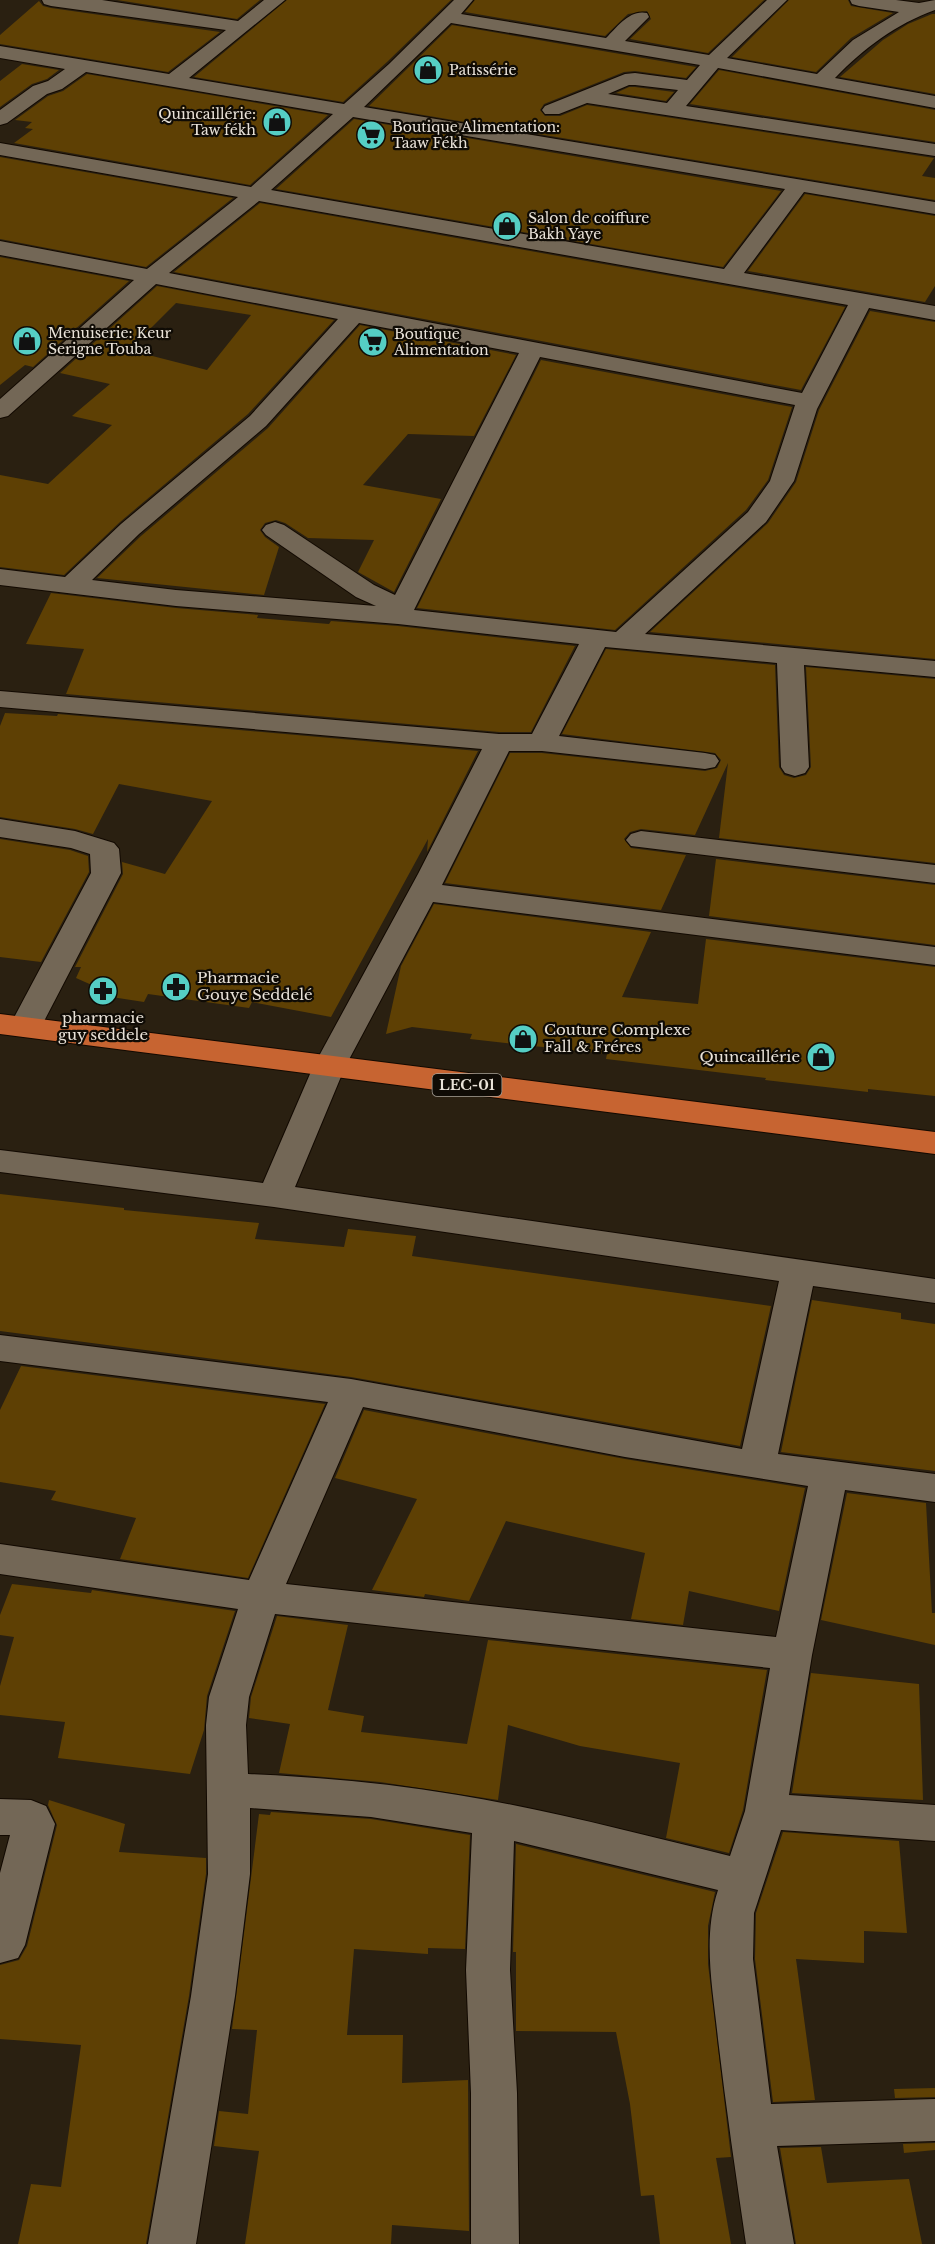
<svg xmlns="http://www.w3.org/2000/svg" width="935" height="2244" font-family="'Libre Baskerville',serif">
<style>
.building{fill:#5e4004;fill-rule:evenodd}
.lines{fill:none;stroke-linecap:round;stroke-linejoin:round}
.street-casing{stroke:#120900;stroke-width:2}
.highway-casing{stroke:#120900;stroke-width:2}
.street{fill:#736756;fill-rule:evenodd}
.highway{fill:#c76431;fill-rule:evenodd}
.labels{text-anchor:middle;stroke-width:4.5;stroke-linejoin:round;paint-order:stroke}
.far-poi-label{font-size:14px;fill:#e9e2d8;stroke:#0f0b05;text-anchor:start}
.shield{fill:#0f0b05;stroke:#a8a299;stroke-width:1.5}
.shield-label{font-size:14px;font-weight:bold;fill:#e9e2d8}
.poi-label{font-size:15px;fill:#e9e2d8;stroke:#0f0b05;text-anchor:start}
</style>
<rect width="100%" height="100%" fill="#2a2011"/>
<g class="building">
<polygon points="117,0 260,0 237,19"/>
<polygon points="287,0 451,0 387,62 343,102 194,77"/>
<polygon points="475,0 764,0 708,53 630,39 651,19 647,11 628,14 605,36 465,12"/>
<polygon points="789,0 848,0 851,6 893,13 851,38 816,72 732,57"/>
<polygon points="39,1 43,6 51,8 220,32 168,72 0,44 0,35"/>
<polygon points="932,14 935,14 935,94 840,77 883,40 908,24"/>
<polygon points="452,25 696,67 686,78 635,71 624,72 544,104 540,110 545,116 560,116 587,105 934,158 922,176 935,178 935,200 369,106"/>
<polygon points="22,64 59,70 47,79 32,84 0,107 0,81"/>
<polygon points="719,70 935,110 935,142 690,104"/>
<polygon points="87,74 328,115 250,185 14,143 33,129 25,128 32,122 15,120 48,96 63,91"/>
<polygon points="629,87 635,87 674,92 666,101 616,93"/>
<polygon points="354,119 781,191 723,267 276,189"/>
<polygon points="0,157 233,198 146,267 0,239"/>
<polygon points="805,194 935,216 935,286 925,302 748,271"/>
<polygon points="260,203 845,307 801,390 174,272"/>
<polygon points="0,257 129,281 33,367 25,365 0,385"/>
<path d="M157,286l177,34 -86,94 -128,108 -56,53 -64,-8v-92l48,9 64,-59 -40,-9 38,-32 -50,-11zM176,303l75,12 -44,55 -78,-20z"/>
<polygon points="870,311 935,322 935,659 650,632 768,523 796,482 819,410"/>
<polygon points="360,325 516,355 474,436 408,434 363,485 441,499 394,592 358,572 374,540 308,538 285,523 276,520 265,523 260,530 265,537 279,547 264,595 97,578 141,536 268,428"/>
<polygon points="541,360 792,407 768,480 746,510 615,630 417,608"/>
<polygon points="51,593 176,608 258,615 257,618 329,624 331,621 398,626 575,646 531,732 499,732 66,694 84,649 26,644"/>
<polygon points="606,649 775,665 779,767 784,775 794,778 806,775 811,767 806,667 935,679 935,863 719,838 728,763 695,835 641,829 630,832 624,839 631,848 686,855 661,910 445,883 510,753 542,753 705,771 717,768 721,760 715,753 562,734"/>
<polygon points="5,713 57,716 58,714 478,751 427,852 428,839 331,1017 252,1002 249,1008 148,994 144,1002 92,994 94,986 76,978 81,967 75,967 123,874 122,862 165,874 212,801 119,784 93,834 75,829 0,817 0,726"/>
<polygon points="0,839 70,850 88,856 89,872 41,962 0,957"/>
<polygon points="716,859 935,885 935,945 709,916"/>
<polygon points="434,904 651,932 622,997 698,1004 706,939 935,967 935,1096 868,1089 868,1092 765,1080 766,1078 606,1059 607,1054 470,1039 472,1034 412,1027 386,1034 401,966"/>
<polygon points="0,1194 124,1208 124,1210 259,1223 255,1239 344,1247 348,1229 416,1236 412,1256 771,1306 740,1446 351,1377 0,1331"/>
<polygon points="812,1300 901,1313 901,1319 935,1324 935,1471 781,1452"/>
<polygon points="21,1366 325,1404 248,1578 120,1559 136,1518 51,1500 56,1491 0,1482 0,1410"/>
<polygon points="364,1410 625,1459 805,1488 779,1611 689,1591 683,1625 631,1619 645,1553 506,1521 469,1601 425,1594 424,1597 372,1590 417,1499 335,1478"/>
<polygon points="847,1493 926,1503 932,1613 935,1613 935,1645 821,1620"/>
<polygon points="12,1584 91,1593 92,1590 235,1611 207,1696 204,1730 190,1774 58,1758 65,1722 0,1715 0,1686 14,1637 0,1635 0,1615"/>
<polygon points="277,1616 348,1625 328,1710 364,1716 361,1732 467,1744 488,1640 767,1670 743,1810 729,1853 666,1838 680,1763 580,1746 508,1725 498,1800 380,1782 279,1773 290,1724 249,1718 251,1697"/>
<polygon points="811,1673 919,1684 923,1800 792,1793"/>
<polygon points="49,1800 125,1824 119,1852 206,1858 206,1874 189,1996 146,2244 18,2244 31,2184 61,2187 81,2045 0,2039 0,1965 19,1960 27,1946 57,1825 48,1805"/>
<polygon points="271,1812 371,1819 470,1835 465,1949 428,1948 428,1954 354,1949 347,2035 403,2035 402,2083 468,2080 469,2231 392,2225 391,2244 245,2244 259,2151 214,2146 219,2111 248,2114 257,2030 232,2029 259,1814 270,1815"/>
<polygon points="783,1832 899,1841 907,1933 864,1931 864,1963 796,1959 815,2100 773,2102 755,1959 756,1913"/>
<polygon points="516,1844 715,1892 708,1926 708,1964 731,2157 716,2158 731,2244 660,2244 654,2195 641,2196 630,2104 616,2032 516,2031 516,1952 513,1952"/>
<polygon points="935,2088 935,2097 895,2098 894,2089"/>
<polygon points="935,2143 935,2150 904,2153 903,2144"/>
<polygon points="821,2147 827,2183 909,2179 922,2244 796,2244 780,2148"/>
</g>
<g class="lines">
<g class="street-casing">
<g id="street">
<path d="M42,0h60l136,21 26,-21h21l-96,78 155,26 45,-40 65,-64h19l-12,14 145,24c11,-11 24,-29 41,-25l2,4 -24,24 84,14 58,-55h20l-60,58 90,16 36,-34 46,-28 -40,-6 -7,-2 -2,-4h46l23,3 16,-3v10c-39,14 -71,38 -100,68l100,18v12l-217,-40 -32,38 249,38v12l-348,-53 -28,11h-14l-3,-4 3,-4 80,-32 10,-1 52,7 13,-15 -249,-42 -87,84 571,95v12l-131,-22 -60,81 191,33v14l-66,-12 -52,101 -23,72 -28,41 -121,112 290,27v16l-131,-12 5,102 -4,6 -10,3 -10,-3 -4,-6 -4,-104 -172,-16 -46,89 146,17 10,2 4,6 -4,6 -10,2 -163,-18h-33l-67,134 493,62v18l-502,-63 -88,165 -50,120 640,92v24l-122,-17 -35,168 157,20v28l-90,-12 -33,165 -23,140 146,10v36l-154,-11 -27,83 -1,46 18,145 164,-5v42l-158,5 17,98h-48c-10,-68 -20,-136 -28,-205 -5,-50 -16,-101 0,-149l-204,-49 -4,129 7,123 2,151h-48v-151l-5,-123 6,-137 -101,-16 -121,-9v66l-15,122 -39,248h-48l43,-248 17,-122 -2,-149 3,-28 29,-88 -238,-35v-30l249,36 79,-178 -328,-41v-26l351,44 391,70 37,-168 -505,-74 -274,-35v-22l263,33 50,-116 105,-193 64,-125 -482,-42v-16l499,43h33l47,-90 -181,-20 -222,-18 -176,-21v-16l65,8 56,-53 129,-108 88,-97 -182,-35 -148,132 -8,2v-19l134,-119 -134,-25v-14l147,28 91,-72 -238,-42v-12l251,44 82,-73 -247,-42 -24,17 -15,5 -40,29 -7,2v-15l33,-24 15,-5 17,-12 -65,-11v-12l169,28 57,-44 -175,-24 -7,-2zM629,85h6l43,5 -11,13 -59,-9zM353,117l432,72 -61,80 -453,-79zM259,201l589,104 -46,88 -633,-120zM359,323l160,30 -124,242 -21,-10 -90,-60 -9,-3 -9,3 -4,5 4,5 90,62 20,9 -200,-16 -84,-10 47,-46 127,-108zM540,357l255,48 -25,76 -22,31 -132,120 -202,-22zM363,1407l262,50 183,29 -32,151 -490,-53zM275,1614l495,54 -25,143 -15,45c-91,-22 -181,-46 -272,-61 -70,-12 -140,-18 -210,-21l-2,-49 3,-28z"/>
<polygon points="0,819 75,831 114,843 119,849 121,873 41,1027 36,1034 25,1037 14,1034 9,1027 91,873 90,854 71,848 0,837"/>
<polygon points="641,831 935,865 935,883 631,846 626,840 631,834"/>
<polygon points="0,1799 31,1800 46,1806 55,1824 25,1945 18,1958 0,1963 0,1873 10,1835 0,1835"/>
</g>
</g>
<g class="highway-casing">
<polygon id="highway" points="0,1014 935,1132 935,1154 0,1034"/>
</g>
<use href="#street" class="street"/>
<use href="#highway" class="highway"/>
</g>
<defs>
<g id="shop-disc" transform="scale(1.5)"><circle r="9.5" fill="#55cec4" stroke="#0f0b05"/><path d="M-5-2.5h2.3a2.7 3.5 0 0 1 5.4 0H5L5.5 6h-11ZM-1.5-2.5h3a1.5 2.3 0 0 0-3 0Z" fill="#111"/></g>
<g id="supermarket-disc" transform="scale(1.5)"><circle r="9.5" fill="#55cec4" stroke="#0f0b05"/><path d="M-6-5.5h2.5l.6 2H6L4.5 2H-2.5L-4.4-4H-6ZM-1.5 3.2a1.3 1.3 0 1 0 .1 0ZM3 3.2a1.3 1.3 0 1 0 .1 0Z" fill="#111"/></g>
<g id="pharmacy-disc" transform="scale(1.5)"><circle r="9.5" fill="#55cec4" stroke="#0f0b05"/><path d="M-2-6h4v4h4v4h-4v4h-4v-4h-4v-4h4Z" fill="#111"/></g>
</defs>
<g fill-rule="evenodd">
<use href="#shop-disc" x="428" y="70"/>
<use href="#shop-disc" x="277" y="122"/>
<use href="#supermarket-disc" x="371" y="135"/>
<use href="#shop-disc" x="507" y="226"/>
<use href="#shop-disc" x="27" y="341"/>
<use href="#supermarket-disc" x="373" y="342"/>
<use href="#pharmacy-disc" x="176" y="987"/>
<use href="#pharmacy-disc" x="103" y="991"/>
<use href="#shop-disc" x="523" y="1039"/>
<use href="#shop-disc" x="821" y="1057"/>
</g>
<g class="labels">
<g class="far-poi-label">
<text x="449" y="75">Patissérie</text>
<text x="256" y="119" text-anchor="end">Quincaillérie:<tspan x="256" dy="16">Taw fékh</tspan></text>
<text x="392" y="132">Boutique Alimentation:<tspan x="392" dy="16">Taaw Fékh</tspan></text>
<text x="528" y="223">Salon de coiffure<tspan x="528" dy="16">Bakh Yaye</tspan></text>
<text x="48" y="338">Menuiserie: Keur<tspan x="48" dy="16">Serigne Touba</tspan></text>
<text x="394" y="339">Boutique<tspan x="394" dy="16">Alimentation</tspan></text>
</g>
<rect class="shield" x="432.5" y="1074" width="69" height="22" rx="4.5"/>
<g class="shield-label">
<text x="467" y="1090">LEC-01</text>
</g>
<g class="poi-label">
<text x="197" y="983">Pharmacie<tspan x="197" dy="17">Gouye Seddelé</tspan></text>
<text x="103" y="1023" text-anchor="middle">pharmacie<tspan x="103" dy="17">guy seddele</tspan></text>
<text x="544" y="1035">Couture Complexe<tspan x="544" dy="17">Fall &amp; Fréres</tspan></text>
<text x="800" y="1062" text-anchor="end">Quincaillérie</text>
</g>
</g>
</svg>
